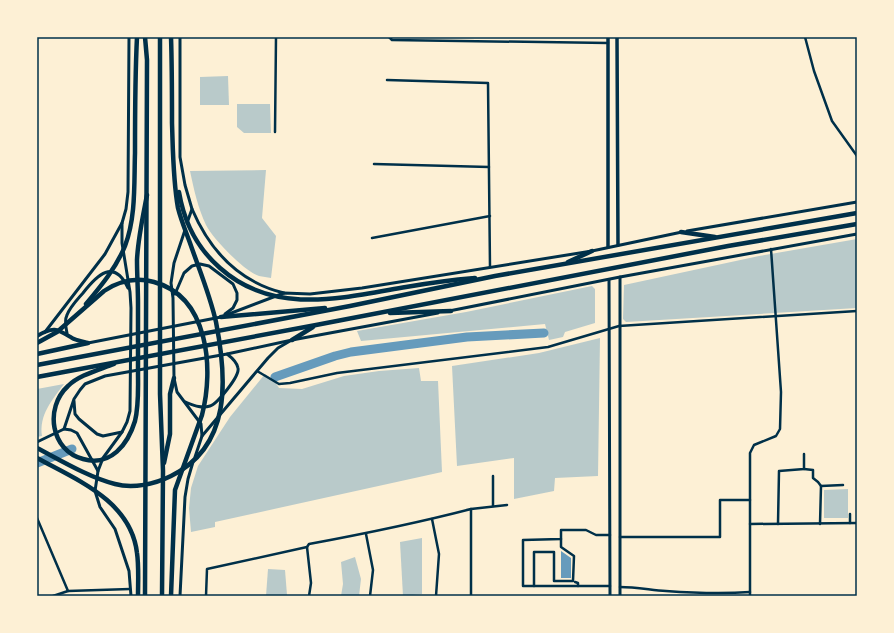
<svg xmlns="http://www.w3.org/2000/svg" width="894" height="633" font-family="Poppins,sans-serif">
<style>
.green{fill:#b9caca}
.water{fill:#669bbc}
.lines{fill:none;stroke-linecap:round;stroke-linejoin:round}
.river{stroke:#669bbc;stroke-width:9}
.minor{stroke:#003049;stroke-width:2.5}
.tertiary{stroke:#003049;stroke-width:3}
.secondary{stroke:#003049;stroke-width:3.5}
.primary{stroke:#003049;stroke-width:4}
.trunk{stroke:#003049;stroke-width:4.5}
.motorway{stroke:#003049;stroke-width:4.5}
.neatline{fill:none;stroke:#003049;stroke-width:1.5}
</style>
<rect width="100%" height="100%" fill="#fdf0d5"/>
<g class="green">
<polygon points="228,76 229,105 200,105 200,77"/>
<polygon points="237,104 270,104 271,133 244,133 237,127"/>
<path d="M266,170l-4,48 14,18 -5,42c-4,-1 -8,-1 -12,-2 -15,-5 -46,-37 -53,-51 -8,-17 -12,-35 -16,-54z"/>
<polygon points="857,239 857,308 626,322 623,319 624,285 759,256"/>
<polygon points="592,286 595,289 595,323 565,332 563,337 549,340 545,324 361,341 357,331 466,312"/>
<polygon points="600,338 598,476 555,478 554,491 514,499 514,458 457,466 452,366 539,353"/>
<polygon points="419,368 421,381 438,381 442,472 215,522 215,527 191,532 189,508 191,488 198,466 230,417 265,374 274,380 279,388 302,389 344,376 379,371"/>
<path d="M64,384c-12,16 -25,31 -22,52l-5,1v-48z"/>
<polygon points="848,489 848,518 824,518 824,490"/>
<polygon points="422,538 422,594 403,596 400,542"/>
<polygon points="355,557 361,579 359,596 341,596 343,584 341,562"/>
<polygon points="268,569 285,570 287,595 266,596"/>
</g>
<polygon class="water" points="561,551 571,558 571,578 561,578"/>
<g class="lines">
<g class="river">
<polyline points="275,377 335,356 351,352 467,337 544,333"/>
<polyline points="37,463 72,449"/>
</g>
<g class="minor">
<polyline points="389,37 392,40 608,43"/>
<polyline points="805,37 814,71 832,121 857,156"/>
<polyline points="387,80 488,83 490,267"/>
<polyline points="275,132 276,37"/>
<polyline points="374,164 489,167"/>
<polyline points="372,238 490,216"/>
<polyline points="257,371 279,384 290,383 337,373 548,347 619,326 857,311"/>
<polyline points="804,469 813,470 813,478 818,482 821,486 843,485"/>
<polyline points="493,476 493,506"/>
<polyline points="471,509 507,505"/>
<polyline points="850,514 850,523"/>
<polyline points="37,518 68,591"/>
<polyline points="432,519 439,554 436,596"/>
<polyline points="750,524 857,523"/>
<polyline points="778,524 779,471 804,469 804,454"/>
<polyline points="820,524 821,486"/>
<polyline points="366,534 373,570 370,596"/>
<polyline points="620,537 720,537 720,500 750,500"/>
<polyline points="307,547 311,583 309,596"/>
<polyline points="575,582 578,583 578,586"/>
<polyline points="534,586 534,552 554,552 554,581 573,581 574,556 561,547 561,539"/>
<polyline points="610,586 523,586 523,540 561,539 561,530 586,530 596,535 610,535"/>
<path d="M620,587c16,0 31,3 46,4 28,2 56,3 84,1"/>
<polyline points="53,596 68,591 130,589"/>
<path d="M206,596l1,-27 100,-22 2,-3c54,-10 108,-21 162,-35v87"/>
<polyline points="750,596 750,453 754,445 776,436 780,429 781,392 771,249"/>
</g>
<g class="tertiary">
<polyline points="180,37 180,157 185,185 192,209 187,223"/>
<path d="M192,209c18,42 47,73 92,84"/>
<polyline points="122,223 122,243 130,292 131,308 130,411 127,422 122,432 103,458 98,471 95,491 100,507 115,529 129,571 131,596"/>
<polyline points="185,230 174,263 171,283 173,298 174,378 177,392 201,424 202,436 195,457"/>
<polyline points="687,231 857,202"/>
<polyline points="609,280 610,596"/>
<polyline points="175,294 184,273 192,266 200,264 209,266 233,284 237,293 237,300 233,308 225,314"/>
<polyline points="449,311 620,277 857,234"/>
<polyline points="45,332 105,254 122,223 126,209 128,192 129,37"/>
<path d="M67,333c-1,-5 -3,-12 0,-18 3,-8 10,-15 16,-22 14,-18 31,-35 45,-5"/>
<polyline points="88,343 221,317 284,293 310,294 362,288 592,251 682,232"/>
<polyline points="74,401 75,414 79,419 97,434 103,436 122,432"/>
<path d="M185,402c8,3 16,7 25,4 7,-2 30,-30 28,-38 -1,-6 -7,-11 -11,-14"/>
<polyline points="64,429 71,430 77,433 98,471"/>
<polyline points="202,436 268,358 278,348 290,341"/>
<polyline points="37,442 64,429 74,399 80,390 85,384 105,376 227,354 292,340 438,313"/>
<polyline points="180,596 185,497 188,479 193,462"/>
<polyline points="620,596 620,277"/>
</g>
<g class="secondary">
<polyline points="608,37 608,247"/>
<polyline points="617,37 618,245"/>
</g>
<path class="primary" d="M37,336c17,-10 20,-7 35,2 5,3 11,3 16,5"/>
<g class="trunk">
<polyline points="145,37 147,60 145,596"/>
<polyline points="160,37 160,394 163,471 162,596"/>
<polyline points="164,463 170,434 170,394 174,378"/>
</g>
<g class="motorway">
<path d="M179,192c5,30 18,56 41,76 54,48 122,30 186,19 23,-4 45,-7 69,-9"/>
<polyline points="681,232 715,237"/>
<polyline points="568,262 592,251"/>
<path d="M86,304c15,-18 30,-36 39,-58 11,-29 9,-62 10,-93 0,-39 0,-77 2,-116"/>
<polyline points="390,313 451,311"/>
<polyline points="221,317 325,308"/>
<polyline points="292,340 313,327"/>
<path d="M37,343l20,-11 47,-41c15,-10 32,-14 50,-9 55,15 60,87 48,133l-27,75 -4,106"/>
<polyline points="37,354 88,343"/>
<path d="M114,364c-15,6 -35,11 -46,22 -24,22 -17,65 15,73 28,8 45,-15 52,-38 4,-16 3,-33 3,-49 0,-23 0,-46 0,-69 0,-14 -1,-29 -1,-43 1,-22 6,-44 10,-65"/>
<polyline points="37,365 350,306 495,276 857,213"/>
<polyline points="37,377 316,325 728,246 857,224"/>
<path d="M37,448c23,12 53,30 78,36 18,5 40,0 56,-8 61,-30 56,-98 45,-154 -6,-27 -17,-53 -26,-79 -4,-11 -9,-23 -12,-35 -5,-28 -5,-56 -6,-85 0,-29 0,-57 -1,-86"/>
<path d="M37,458c40,22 94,43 100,95 2,14 1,29 1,43"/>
</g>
</g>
<rect width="894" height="633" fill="none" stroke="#fdf0d5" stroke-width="76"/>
<rect x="38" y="38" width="818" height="557" class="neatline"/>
</svg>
